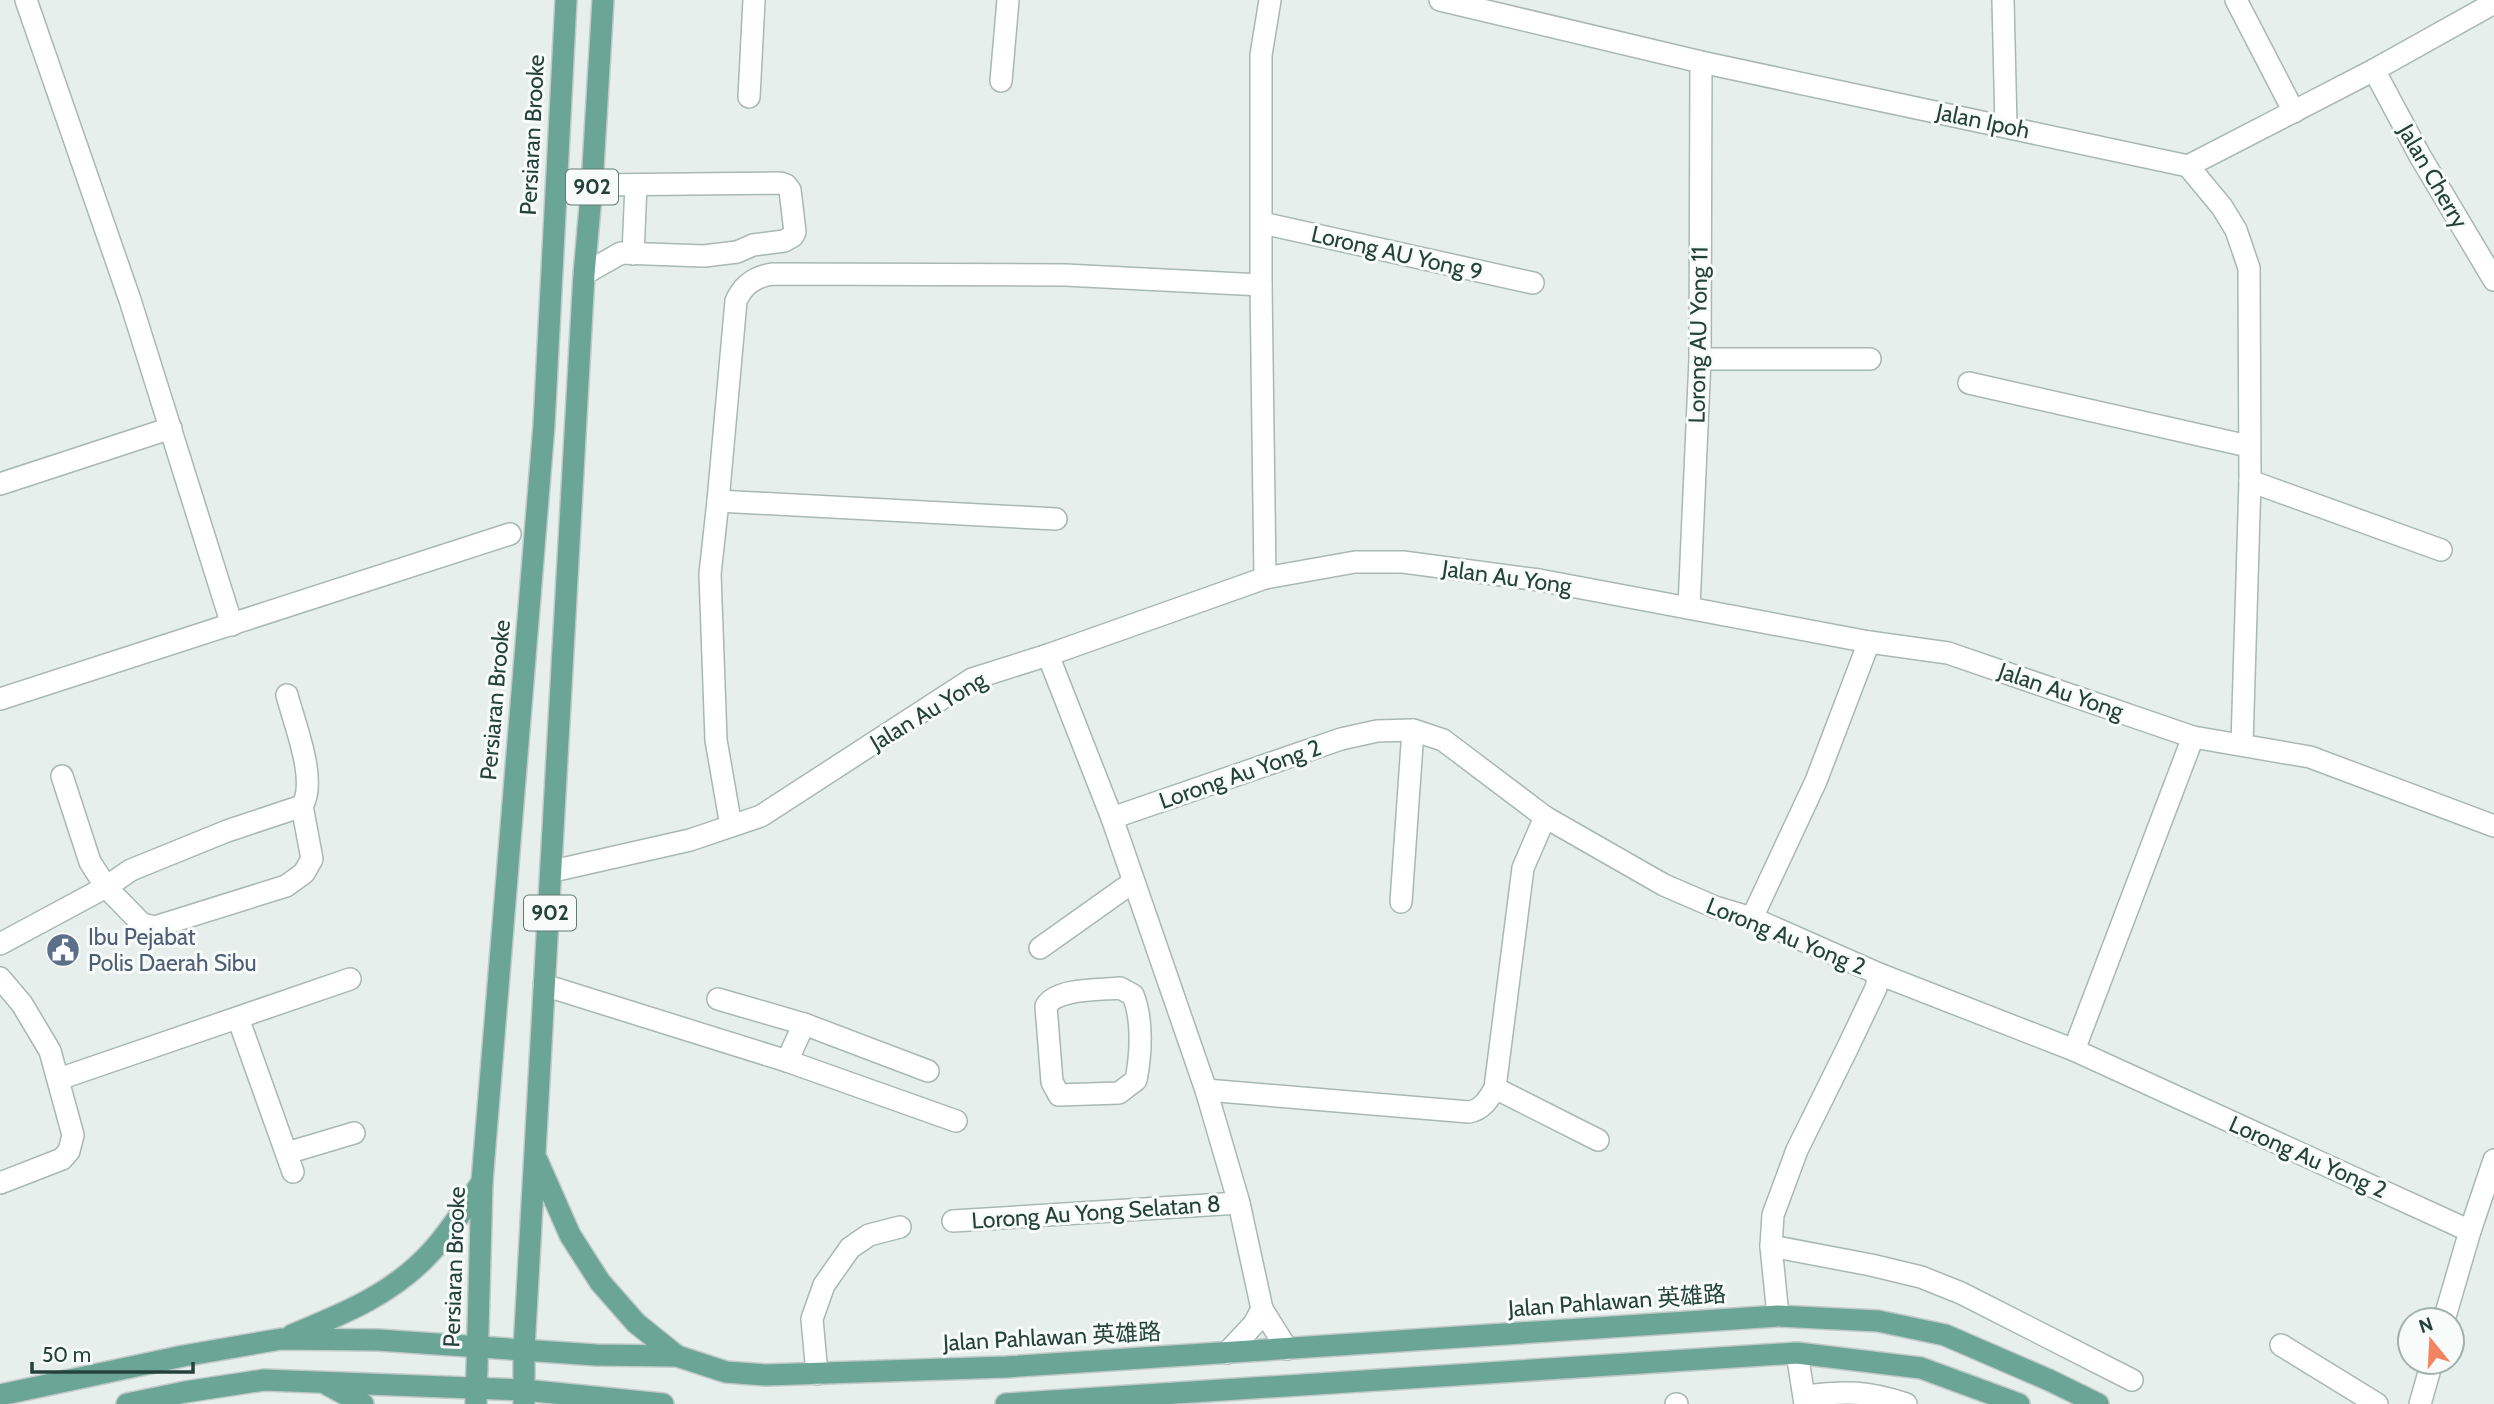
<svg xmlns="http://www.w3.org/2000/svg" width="2494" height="1404" font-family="Cabin,'Noto Sans SC',sans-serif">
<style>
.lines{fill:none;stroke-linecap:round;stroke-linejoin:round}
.minor-casing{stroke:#a8b8b2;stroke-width:24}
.major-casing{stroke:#c2cac8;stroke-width:24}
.minor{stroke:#fff;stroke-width:21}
.major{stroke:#6aa596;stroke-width:21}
.labels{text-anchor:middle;stroke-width:6;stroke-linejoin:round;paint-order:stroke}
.shield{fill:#f7fbf9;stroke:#637a73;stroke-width:2}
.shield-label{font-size:21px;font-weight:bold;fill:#24423a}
.street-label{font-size:23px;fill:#24423a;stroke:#f7fbf9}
.service-label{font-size:23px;fill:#4e5e75;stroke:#f7fbf9;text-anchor:start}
</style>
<rect width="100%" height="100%" fill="#e6efeb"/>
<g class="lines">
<g class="minor-casing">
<g id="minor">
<polyline points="26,0 130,300 232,625"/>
<polyline points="1440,0 1701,62 2188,166 2374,70 2494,3"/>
<polyline points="2003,0 2006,126"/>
<polyline points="2236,0 2294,112"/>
<polyline points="2374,70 2420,156 2494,280"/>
<polyline points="1001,81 1008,0"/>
<polyline points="749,97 754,0"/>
<polyline points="2188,166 2222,207 2236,230 2249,268 2250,481 2242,744"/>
<polyline points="1262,223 1533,283"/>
<polyline points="633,254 636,185"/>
<polyline points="584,274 621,253 704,256 737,252 753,245 784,241 793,236 795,232 790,190 786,185 780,183 592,185"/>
<polyline points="1700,359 1870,359"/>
<polyline points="1969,383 2248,446"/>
<polyline points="2250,481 2441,550"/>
<polyline points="0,484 171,428"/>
<polyline points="718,501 1056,519"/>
<polyline points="1265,578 1261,285 1261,55 1270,0"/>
<polyline points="1689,607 1700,359 1701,62"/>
<polyline points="1048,655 1112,818 1206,1090 1239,1203 1262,1309 1287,1349"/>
<polyline points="0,699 510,534"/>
<polyline points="62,776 90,862 106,887 142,924 155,927 286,886 304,873 312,859 302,806"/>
<polyline points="1112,818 1341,739 1377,731 1413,730 1443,740 1545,817 1664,885 1715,907 1752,918 1879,974 2074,1050 2470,1231"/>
<path d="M731,826l-15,-86 -6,-166 8,-73 18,-200c7,-16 18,-24 36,-27l293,1 196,10"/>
<polyline points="553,871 690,840 761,816 972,679 1048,655 1265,578 1355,562 1403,562 1539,580 1869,642 1948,653 2193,737 2310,757 2494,826"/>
<polyline points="1401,902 1413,730"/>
<polyline points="1752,918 1816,781 1869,642"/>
<path d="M0,944l106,-57 25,-17 96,-39 75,-25c16,-25 -8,-83 -15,-111"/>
<polyline points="1040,948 1133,882"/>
<polyline points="0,978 22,1004 50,1051 73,1135 69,1151 62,1159 0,1183"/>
<polyline points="544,985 787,1061 956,1121"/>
<path d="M1120,988l13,7c10,24 8,60 3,85l-17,13 -60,2 -7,-13 -6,-76c11,-18 54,-16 74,-18z"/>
<polyline points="718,999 804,1024 928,1071"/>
<polyline points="238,1018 293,1172"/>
<polyline points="2074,1050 2193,737"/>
<polyline points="787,1061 804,1024"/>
<polyline points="59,1079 350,979"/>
<polyline points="1495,1088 1598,1140"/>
<path d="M1206,1090l263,22c13,-2 20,-13 26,-24l28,-220 22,-51"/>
<polyline points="287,1153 354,1133"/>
<polyline points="953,1221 1239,1203"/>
<polyline points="1771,1246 1871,1265 1921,1277 1961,1293 2132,1380"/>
<polyline points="1778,1316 1771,1246 1773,1215 1797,1150 1847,1049 1876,988 1879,974"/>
<polyline points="2444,1320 2470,1231 2494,1160"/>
<polyline points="2281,1345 2377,1404"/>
<polyline points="1227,1353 1254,1324 1262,1309"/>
<polyline points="1797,1353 1805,1404"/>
<polyline points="817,1374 812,1319 824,1285 850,1248 869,1235 900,1227"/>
<path d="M1805,1396c41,-5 62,-5 101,8"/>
<polyline points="1676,1404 1677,1404"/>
<polyline points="2420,1404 2432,1362"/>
</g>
</g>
<g class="major-casing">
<g id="major">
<polyline points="537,1160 570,1235 600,1282 636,1323 677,1356"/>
<path d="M292,1335c51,-21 101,-41 139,-83 20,-21 35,-47 51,-70"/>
<polyline points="328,1385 363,1404"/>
<polyline points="0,1395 183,1356 281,1339 378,1340 596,1355 677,1356 726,1372 766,1375 1006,1367 1778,1316 1878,1321 1945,1335 2049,1380 2098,1404"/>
<polyline points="127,1404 185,1392 264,1380 524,1390 663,1404"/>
<polyline points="476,1404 482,1182 544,425 566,0"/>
<path d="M524,1404v-55c20,-359 42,-717 60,-1075l8,-89 11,-185"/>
<polyline points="1006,1404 1797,1353 1921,1368 2019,1404"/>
</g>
</g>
<use href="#minor" class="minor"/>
<use href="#major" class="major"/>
</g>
<defs>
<g id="civic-disc" transform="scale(1.75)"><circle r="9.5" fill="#5c6f8a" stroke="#f7fbf9"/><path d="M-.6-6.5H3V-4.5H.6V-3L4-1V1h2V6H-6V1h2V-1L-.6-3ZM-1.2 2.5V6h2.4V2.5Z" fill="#fff"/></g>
</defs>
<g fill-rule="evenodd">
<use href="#civic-disc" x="63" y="950"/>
</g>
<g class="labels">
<g class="shield">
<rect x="566" y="169.5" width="52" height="35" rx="5"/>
<rect x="524" y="895.5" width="52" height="35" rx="5"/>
</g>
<g class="shield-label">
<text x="592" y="194">902</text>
<text x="550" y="920">902</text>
</g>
<g class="street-label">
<text transform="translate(1983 121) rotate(12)" y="8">Jalan Ipoh</text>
<text transform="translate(532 135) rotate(-87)" y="8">Persiaran Brooke</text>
<text transform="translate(2433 176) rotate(60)" y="8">Jalan Cherry</text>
<text transform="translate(1397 253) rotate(13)" y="8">Lorong AU Yong 9</text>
<text transform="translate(1698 335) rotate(-89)" y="8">Lorong AU Yong 11</text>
<text transform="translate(1507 577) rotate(8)" y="8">Jalan Au Yong</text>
<text transform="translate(2061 691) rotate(19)" y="8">Jalan Au Yong</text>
<text transform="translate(495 700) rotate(-85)" y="8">Persiaran Brooke</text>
<text transform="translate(928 711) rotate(-31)" y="8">Jalan Au Yong</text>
<text transform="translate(1240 774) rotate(-19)" y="8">Lorong Au Yong 2</text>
<text transform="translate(1786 936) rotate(22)" y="8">Lorong Au Yong 2</text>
<text transform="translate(2308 1157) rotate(24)" y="8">Lorong Au Yong 2</text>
<text transform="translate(1096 1212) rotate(-4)" y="8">Lorong Au Yong Selatan 8</text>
<text transform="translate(454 1267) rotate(-88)" y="8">Persiaran Brooke</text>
<text transform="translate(1617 1301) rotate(-4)" y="8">Jalan Pahlawan 英雄路</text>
<text transform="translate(1052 1337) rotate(-3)" y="8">Jalan Pahlawan 英雄路</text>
</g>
<g class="service-label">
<text x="88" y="945">Ibu Pejabat<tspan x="88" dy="26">Polis Daerah Sibu</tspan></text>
</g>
</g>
<g transform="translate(2431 1341) rotate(342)"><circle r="33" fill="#f7fbf9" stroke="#a3b1ad" stroke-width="2"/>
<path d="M0-5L12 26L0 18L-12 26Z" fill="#f4845f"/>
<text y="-10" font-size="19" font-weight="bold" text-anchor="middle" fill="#24423a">N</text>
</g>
<path d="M32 1362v10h161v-10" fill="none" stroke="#24423a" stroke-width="3.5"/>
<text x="42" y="1362" font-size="21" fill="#24423a" stroke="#f7fbf9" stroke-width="5" paint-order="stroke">50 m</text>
</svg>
